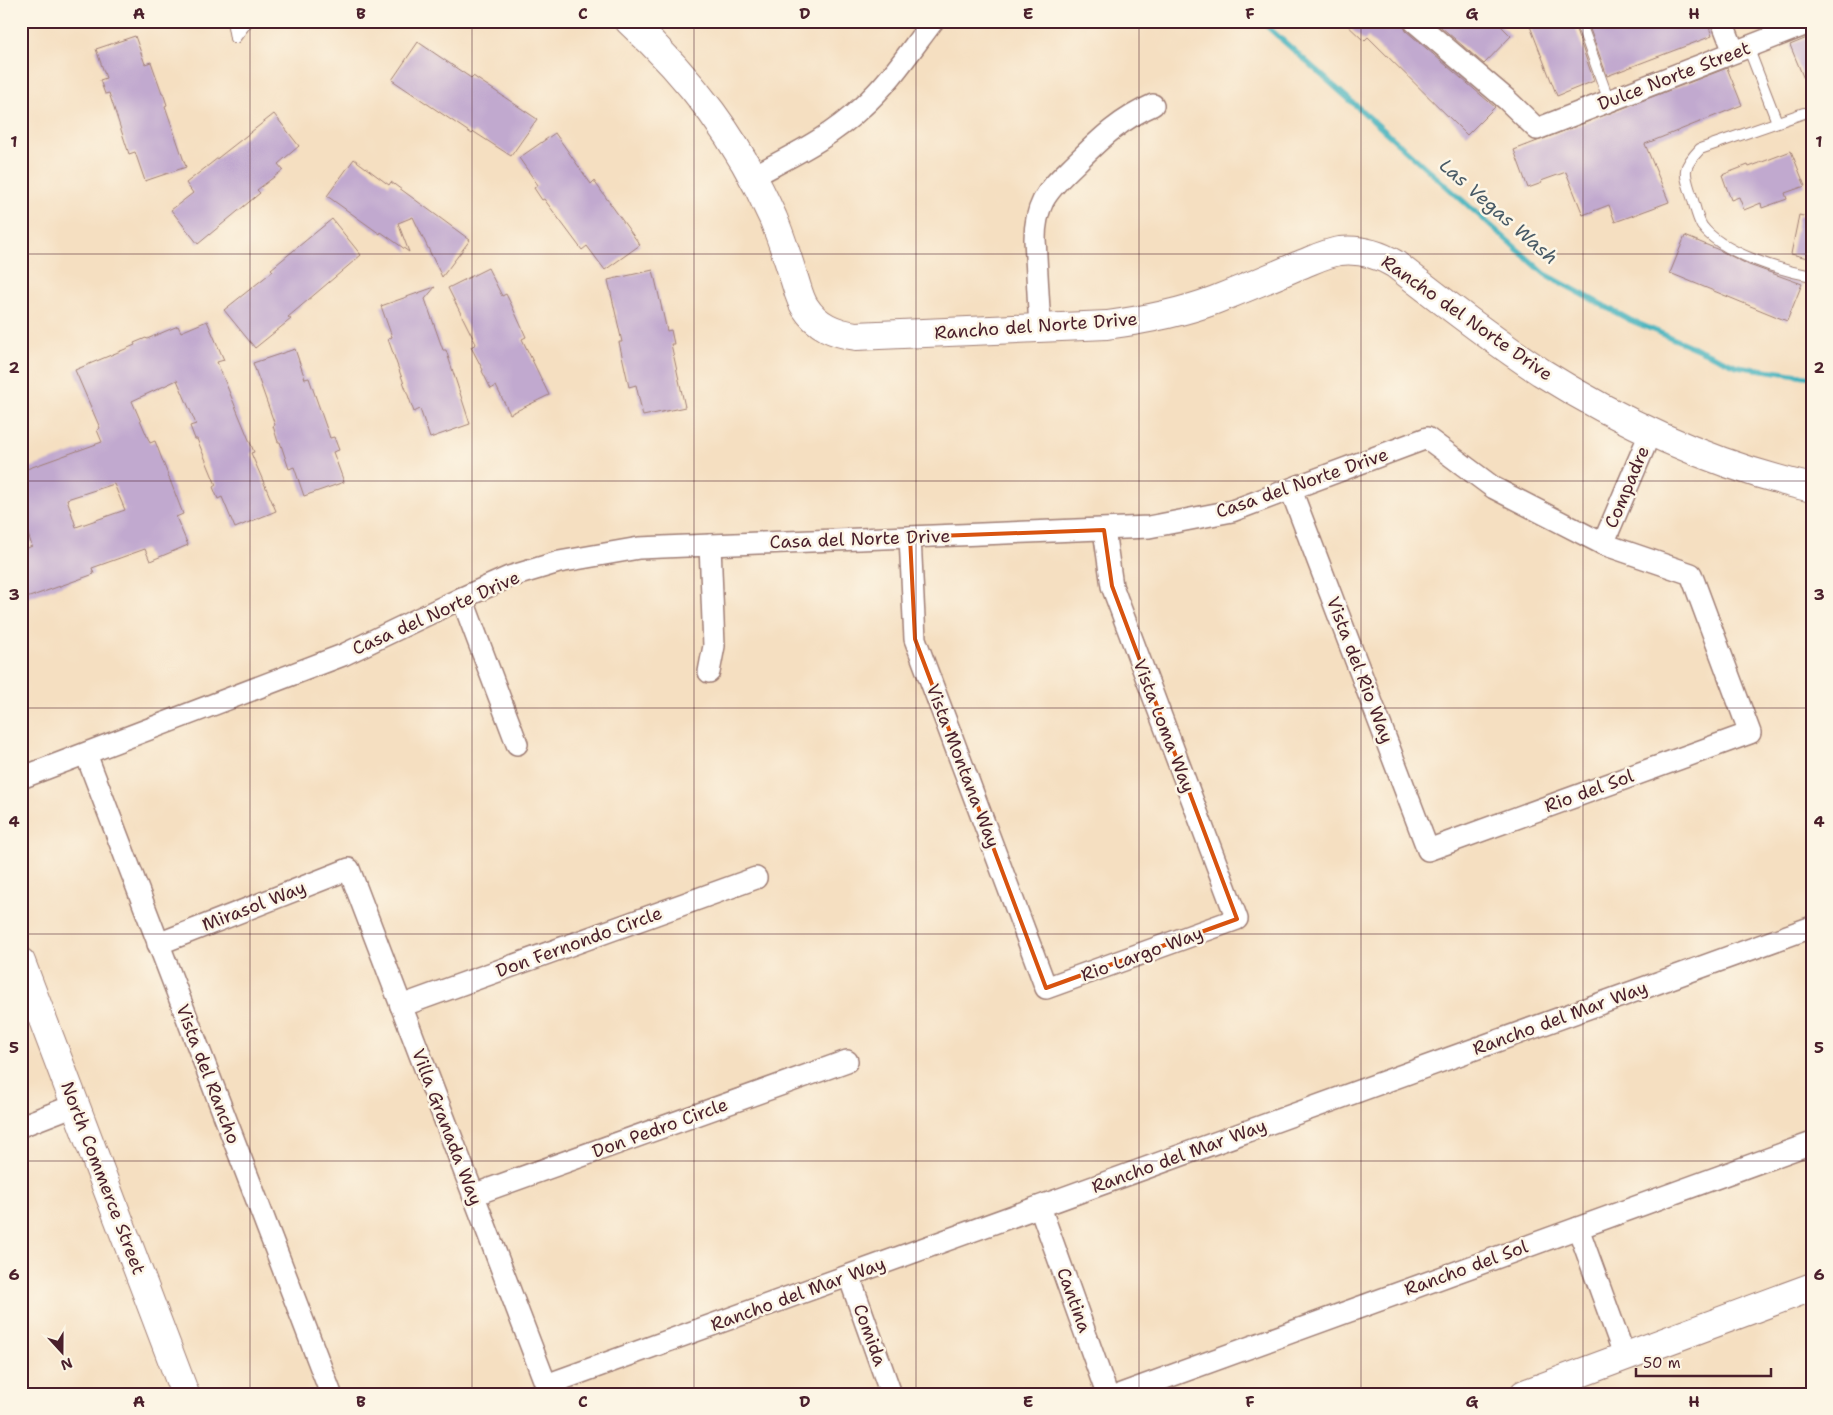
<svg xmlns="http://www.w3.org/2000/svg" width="1833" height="1415" font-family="'Shantell Sans',sans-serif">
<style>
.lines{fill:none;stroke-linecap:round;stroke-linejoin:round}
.stream{stroke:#44b2be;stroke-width:5.5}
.building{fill:#c1a9cf;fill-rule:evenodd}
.lane-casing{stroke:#a07f76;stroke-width:12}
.street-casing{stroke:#a07f76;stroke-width:24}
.secondary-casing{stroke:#a07f76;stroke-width:30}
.lane{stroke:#fff;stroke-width:10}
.street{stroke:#fff;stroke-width:21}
.secondary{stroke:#fff;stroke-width:28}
.marked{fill:none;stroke:#d8530f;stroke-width:4;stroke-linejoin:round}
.grid{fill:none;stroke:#4a1f2b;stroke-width:1;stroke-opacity:0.55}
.labels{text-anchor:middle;stroke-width:5;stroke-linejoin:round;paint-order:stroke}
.street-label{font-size:18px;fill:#4a1f2b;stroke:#fcf5e5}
.water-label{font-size:19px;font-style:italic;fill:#485a66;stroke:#fcf5e5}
.neatline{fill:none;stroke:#4a1f2b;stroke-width:2}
.grid-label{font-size:16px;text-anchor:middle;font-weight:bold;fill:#4a1f2b}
</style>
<rect width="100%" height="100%" fill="#fcf5e5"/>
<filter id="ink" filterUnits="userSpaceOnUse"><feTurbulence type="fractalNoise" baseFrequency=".02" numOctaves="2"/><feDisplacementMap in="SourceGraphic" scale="10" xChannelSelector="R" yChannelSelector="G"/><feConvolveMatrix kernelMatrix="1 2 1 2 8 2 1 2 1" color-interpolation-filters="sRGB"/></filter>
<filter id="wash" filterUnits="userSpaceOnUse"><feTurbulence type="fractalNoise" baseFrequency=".0096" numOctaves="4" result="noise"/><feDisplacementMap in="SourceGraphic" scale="20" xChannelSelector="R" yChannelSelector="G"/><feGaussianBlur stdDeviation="1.12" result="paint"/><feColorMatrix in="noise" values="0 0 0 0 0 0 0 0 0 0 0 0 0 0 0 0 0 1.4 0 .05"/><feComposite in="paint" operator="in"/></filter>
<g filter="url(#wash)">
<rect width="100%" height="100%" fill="#f5dfc1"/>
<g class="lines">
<polyline class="stream" points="1261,21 1545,274 1630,320 1737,366 1812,377"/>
</g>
<g id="blocks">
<g class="building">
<polygon points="1343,21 1402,21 1406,31 1495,107 1467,135 1368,37 1364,41"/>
<polygon points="1434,21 1496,21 1511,36 1484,64"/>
<polygon points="1528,21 1573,21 1594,81 1557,96"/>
<polygon points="1587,21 1707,21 1712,36 1607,76"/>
<polygon points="135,36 145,64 151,62 162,93 163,93 167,105 165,106 186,167 145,181 135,152 129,154 109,93 105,94 100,80 106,78 96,49"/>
<polygon points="1812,36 1812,96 1811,96 1790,45"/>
<polygon points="418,42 471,78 473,76 537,119 511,156 474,132 472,134 392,80"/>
<polygon points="1727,68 1742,105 1645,144 1669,202 1615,222 1609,205 1583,215 1566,172 1541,181 1542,183 1528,188 1514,150"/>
<polygon points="274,114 299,146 278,164 283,170 257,190 260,193 198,244 171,210 193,193 186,183"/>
<polygon points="555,133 591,184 594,181 640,245 605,270 587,246 582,250 544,199 542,200 534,188 538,185 519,158"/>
<polygon points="1791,151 1805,186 1785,193 1787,199 1762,208 1761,203 1744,210 1739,197 1731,200 1722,175 1748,165 1749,167"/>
<polygon points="354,159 389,185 391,182 470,240 442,277 413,217 398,223 409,252 381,232 380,234 327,196"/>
<polygon points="1799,215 1812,218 1812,259 1791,254"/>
<polygon points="332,219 361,255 288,317 291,319 255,348 224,310 273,271 271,269"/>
<polygon points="1685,236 1719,250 1749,265 1802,284 1787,321 1670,273"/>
<polygon points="488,268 502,296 506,294 512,306 526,337 522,339 549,395 510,414 496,386 491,389 482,371 483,370 471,347 476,344 448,288"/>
<polygon points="653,270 667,331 671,330 674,344 671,344 685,407 643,416 636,385 629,387 619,342 622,342 608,280"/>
<polygon points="435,287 425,299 443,350 446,350 470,424 430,438 420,409 414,412 388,339 392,337 381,306"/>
<path d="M207,321l17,39 -7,2 37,90 -3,1 25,58 -41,17 -13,-31 -4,2 -5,-12 3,-2 -19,-46h-2l-5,-13 6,-2 -19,-44 -45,21 18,42 5,-2 5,13 23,60 -7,3 12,28 -38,16 -5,-12 -53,19 2,6 -73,26v-49l11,-5 -11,-33v-42l81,-29 -5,-12 3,-2 -25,-58 60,-25 -1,-2 12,-5 1,1 31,-13 3,6zM114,484l11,26 -49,17 -9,-28z"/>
<polygon points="295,349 305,379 309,378 330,438 334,437 339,450 333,452 344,482 304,496 294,467 289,469 280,442 278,442 273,426 275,425 253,363"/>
</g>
</g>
</g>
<g filter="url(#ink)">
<use href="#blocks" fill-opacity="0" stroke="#a07f76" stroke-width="1"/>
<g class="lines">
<g class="lane-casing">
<g id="lane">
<polyline points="232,21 235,38"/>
<polyline points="1580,21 1609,101"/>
<polyline points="235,38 248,21"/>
<polyline points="1748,47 1777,122"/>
<path d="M1804,113l-104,36c-19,20 -16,23 -8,48 3,9 5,21 10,29 20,27 77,44 110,50"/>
</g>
</g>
<g class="street-casing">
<g id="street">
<polyline points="1414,21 1506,99 1537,129 1812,22"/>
<polyline points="1722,21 1734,52"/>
<path d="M752,177c39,-21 78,-39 110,-70 28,-25 48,-56 71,-86"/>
<path d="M1040,328l-5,-89c0,-13 2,-26 8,-38 8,-15 21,-26 33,-38 25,-25 45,-44 77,-58"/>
<polyline points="910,537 915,639 1046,988 1237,919 1112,586 1104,530"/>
<polyline points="1603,544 1651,431"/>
<polyline points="462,598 517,744"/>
<polyline points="709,672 714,646 710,545"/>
<polyline points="86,754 331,1394"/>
<polyline points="21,778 343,655 462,598 509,577 559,562 639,548 1149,527 1232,511 1427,438 1494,488 1603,544 1691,574 1750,733 1428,850 1291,490"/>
<polyline points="158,944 349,869 546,1385 1812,927"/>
<polyline points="401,1006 756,878"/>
<polyline points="21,1126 75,1105"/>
<polyline points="473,1195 847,1061"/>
<polyline points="1040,1207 1107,1394"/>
<polyline points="1578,1228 1625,1357"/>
<polyline points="849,1276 891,1394"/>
<polyline points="1121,1394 1812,1143"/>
</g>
</g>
<g class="secondary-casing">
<g id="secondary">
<path d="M629,21c63,58 109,119 144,197 8,19 14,38 20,57 4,11 6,23 12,32 12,19 30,26 51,29l251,-11c37,-5 74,-12 108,-25 28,-11 55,-22 82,-34 14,-5 28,-13 43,-15 20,-2 38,3 55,13 47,37 96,75 146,108 83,52 175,94 271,116"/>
<polyline points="21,962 185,1394"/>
<polyline points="1524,1394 1812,1287"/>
</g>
</g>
<use href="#lane" class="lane"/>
<use href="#street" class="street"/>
<use href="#secondary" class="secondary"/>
</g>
</g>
<path class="marked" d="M1104,530l8,56 125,333 -191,69 -131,-349 -5,-102z"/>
<path class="grid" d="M250,21v1373M472,21v1373M694,21v1373M916,21v1373M1139,21v1373M1361,21v1373M1583,21v1373M21,254h1791M21,481h1791M21,708h1791M21,934h1791M21,1161h1791"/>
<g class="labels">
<g class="street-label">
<text transform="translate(1674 76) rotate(-21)" y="6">Dulce Norte Street</text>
<text transform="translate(1467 318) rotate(35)" y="6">Rancho del Norte Drive</text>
<text transform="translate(1036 326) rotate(-4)" y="6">Rancho del Norte Drive</text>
<text transform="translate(1302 483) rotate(-19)" y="6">Casa del Norte Drive</text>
<text transform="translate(1627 487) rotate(-67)" y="6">Compadre</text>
<text transform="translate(860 539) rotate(-2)" y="6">Casa del Norte Drive</text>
<text transform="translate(436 613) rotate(-24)" y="6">Casa del Norte Drive</text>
<text transform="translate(1360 670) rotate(69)" y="6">Vista del Rio Way</text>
<text transform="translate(1164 726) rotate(69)" y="6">Vista Loma Way</text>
<text transform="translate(963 766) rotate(69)" y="6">Vista Montana Way</text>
<text transform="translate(1589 791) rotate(-20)" y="6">Rio del Sol</text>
<text transform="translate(254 906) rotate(-21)" y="6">Mirasol Way</text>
<text transform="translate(579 942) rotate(-20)" y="6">Don Fernondo Circle</text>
<text transform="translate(1142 954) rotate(-20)" y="6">Rio Largo Way</text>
<text transform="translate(1560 1018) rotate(-20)" y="6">Rancho del Mar Way</text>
<text transform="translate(208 1074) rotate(69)" y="6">Vista del Rancho</text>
<text transform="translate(447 1127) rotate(69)" y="6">Villa Granada Way</text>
<text transform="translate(660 1128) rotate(-20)" y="6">Don Pedro Circle</text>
<text transform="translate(1179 1156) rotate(-20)" y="6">Rancho del Mar Way</text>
<text transform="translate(103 1178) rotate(69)" y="6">North Commerce Street</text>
<text transform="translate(1466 1268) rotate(-20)" y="6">Rancho del Sol</text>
<text transform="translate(798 1294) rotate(-20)" y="6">Rancho del Mar Way</text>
<text transform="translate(1074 1300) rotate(70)" y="6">Cantina</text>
<text transform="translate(870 1335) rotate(70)" y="6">Comida</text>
</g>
<g class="water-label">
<text transform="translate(1499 211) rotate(41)" y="7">Las Vegas Wash</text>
</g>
</g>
<rect width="1833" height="1415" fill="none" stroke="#fcf5e5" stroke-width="55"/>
<g transform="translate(62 1352) rotate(159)" stroke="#fcf5e5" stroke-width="4" paint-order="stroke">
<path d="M0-4L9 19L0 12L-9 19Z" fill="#4a1f2b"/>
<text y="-8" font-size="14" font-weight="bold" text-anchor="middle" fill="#4a1f2b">N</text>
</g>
<path d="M1636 1368v8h135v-8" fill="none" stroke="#4a1f2b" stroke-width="2.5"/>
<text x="1643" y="1368" font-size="15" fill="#4a1f2b" stroke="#fcf5e5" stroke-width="4" paint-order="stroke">50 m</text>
<rect x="28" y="28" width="1778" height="1360" class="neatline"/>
<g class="grid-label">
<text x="139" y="19">A</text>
<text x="361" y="19">B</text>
<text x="583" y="19">C</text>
<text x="805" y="19">D</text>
<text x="1028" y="19">E</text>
<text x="1250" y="19">F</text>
<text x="1472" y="19">G</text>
<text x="1694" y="19">H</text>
<text x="14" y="147">1</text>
<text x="1819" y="147">1</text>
<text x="14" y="373">2</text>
<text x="1819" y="373">2</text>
<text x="14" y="600">3</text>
<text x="1819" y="600">3</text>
<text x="14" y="827">4</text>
<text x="1819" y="827">4</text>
<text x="14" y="1053">5</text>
<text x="1819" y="1053">5</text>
<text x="14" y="1280">6</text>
<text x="1819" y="1280">6</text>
<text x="139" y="1407">A</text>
<text x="361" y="1407">B</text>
<text x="583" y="1407">C</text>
<text x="805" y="1407">D</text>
<text x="1028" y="1407">E</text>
<text x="1250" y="1407">F</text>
<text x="1472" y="1407">G</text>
<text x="1694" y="1407">H</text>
</g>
</svg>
